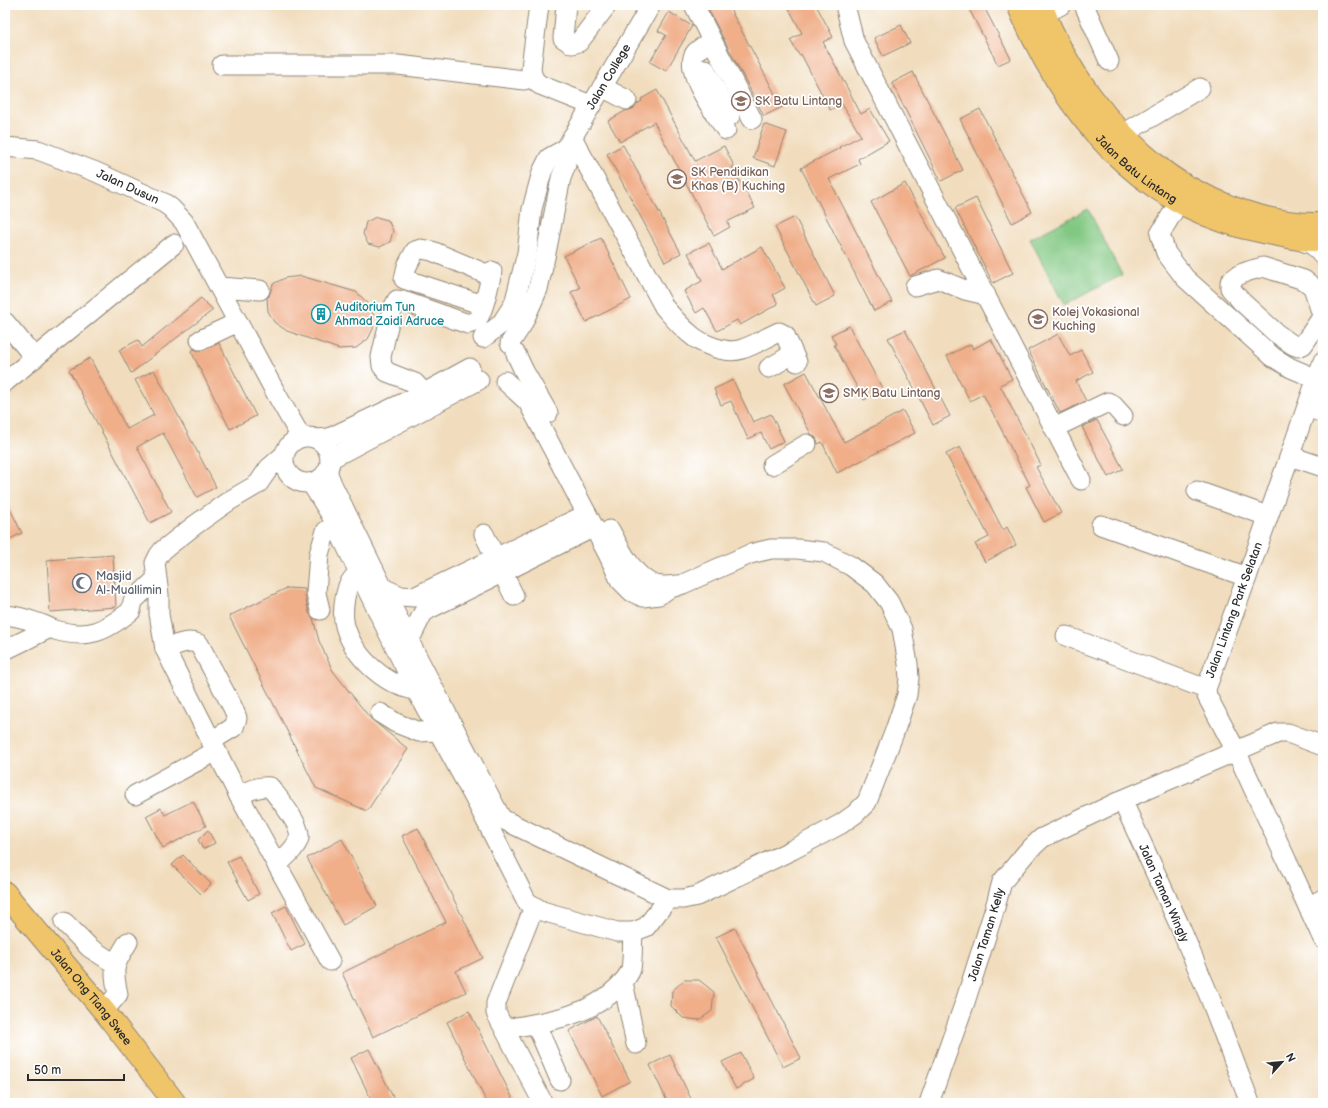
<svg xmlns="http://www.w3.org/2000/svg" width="1328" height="1108" font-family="'Balsamiq Sans',sans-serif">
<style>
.green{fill:#82c883;stroke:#567a57}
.building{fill:#f0ae89}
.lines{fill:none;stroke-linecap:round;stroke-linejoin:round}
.minor-casing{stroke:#8e8474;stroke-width:21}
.major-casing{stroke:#8e8474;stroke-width:24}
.minor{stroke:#fff;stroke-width:19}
.major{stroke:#f0c469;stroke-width:22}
.labels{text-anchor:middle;stroke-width:3.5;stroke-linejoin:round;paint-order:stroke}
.street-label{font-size:12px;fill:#2b2b2b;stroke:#fff}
.education-label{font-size:12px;fill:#785e54;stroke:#fff;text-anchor:start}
.culture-label{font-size:12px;fill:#0d838f;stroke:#fff;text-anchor:start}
.worship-label{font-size:12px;fill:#5b616d;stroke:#fff;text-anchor:start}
</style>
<rect width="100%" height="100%" fill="#fff"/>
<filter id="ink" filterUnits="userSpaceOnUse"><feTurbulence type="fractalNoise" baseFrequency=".025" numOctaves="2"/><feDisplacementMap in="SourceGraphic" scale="8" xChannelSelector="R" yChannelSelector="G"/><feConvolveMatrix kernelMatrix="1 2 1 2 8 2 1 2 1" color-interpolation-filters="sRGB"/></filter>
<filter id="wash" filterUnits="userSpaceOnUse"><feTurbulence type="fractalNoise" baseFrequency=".012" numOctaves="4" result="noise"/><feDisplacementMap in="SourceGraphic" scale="16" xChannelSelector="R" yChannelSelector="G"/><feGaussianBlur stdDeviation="0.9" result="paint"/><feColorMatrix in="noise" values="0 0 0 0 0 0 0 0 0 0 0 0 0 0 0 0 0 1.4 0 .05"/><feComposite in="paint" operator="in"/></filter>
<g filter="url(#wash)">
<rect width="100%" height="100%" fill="#f1ddbe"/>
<polygon class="green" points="1088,209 1122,275 1064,305 1030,239"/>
<g id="blocks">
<g class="building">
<polygon points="706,5 728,5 782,107 764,116"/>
<polygon points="787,5 816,5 833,37 823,42 861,114 870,109 889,141 858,159 860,164 829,179 892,302 874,311 801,168 840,148 839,147 861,136 842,104 830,110 801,54 799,55 790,40 802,33"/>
<polygon points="967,5 983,5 1011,59 998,65"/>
<polygon points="669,12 692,26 666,71 650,62 666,35 658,31"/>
<polygon points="901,25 910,43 883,56 874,38"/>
<polygon points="913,72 963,170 941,181 892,83"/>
<polygon points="657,90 695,161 724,146 734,166 732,167 755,208 727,222 730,227 714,236 654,122 620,142 608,121 625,111 633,109 637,104 642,101 641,99"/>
<polygon points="980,109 1032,212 1012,223 960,119"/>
<polygon points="764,124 787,132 775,166 753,158"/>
<polygon points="623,145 681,253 665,262 607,154"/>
<polygon points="905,183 945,258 910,276 871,202"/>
<polygon points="976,198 1013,273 993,283 955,208"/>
<polygon points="376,217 388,220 393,231 390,242 380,247 368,244 363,234 366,222"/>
<polygon points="795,217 835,296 816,306 775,227"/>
<polygon points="601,238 631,299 586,322 571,292 580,288 564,256"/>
<polygon points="709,243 722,269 762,247 785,288 773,295 778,304 740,325 737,320 717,331 704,308 696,313 684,291 702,281 688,253"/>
<polygon points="301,276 356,292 368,303 374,316 373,329 368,339 356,348 339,349 287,331 274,322 268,311 267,298 269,296 273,284 285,278"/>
<polygon points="201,298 213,310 131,373 119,350 138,340 142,347"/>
<polygon points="849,326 883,390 864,400 834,345 836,344 831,335"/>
<polygon points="905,330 950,416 933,425 888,338"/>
<polygon points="1058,334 1070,356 1081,350 1093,372 1076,381 1086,401 1060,413 1028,350"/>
<polygon points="991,339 1012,379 1000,385 1041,465 1036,467 1061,513 1044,522 1026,487 1030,485 983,394 970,401 947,356 971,344 973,349"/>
<polygon points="219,343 256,416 230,429 191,351 194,349 200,351 204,350"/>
<polygon points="90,358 127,429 154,415 135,380 154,370 216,487 197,497 163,433 137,447 171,512 150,523 69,370"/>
<polygon points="806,372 844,442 903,411 915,433 837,473 822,442 818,444 816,438 811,434 784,384"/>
<polygon points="733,380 753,422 771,414 784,441 769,449 761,433 748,439 731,401 721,405 714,389"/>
<polygon points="1097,420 1123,469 1108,477 1082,427"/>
<polygon points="960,447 1003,530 1007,527 1016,545 985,562 975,544 989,537 946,454"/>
<polygon points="5,499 22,533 10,539 5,529"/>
<polygon points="113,555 116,607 50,612 47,560"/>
<polygon points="287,588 305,589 305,596 309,613 313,618 319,641 333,671 370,718 408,749 367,811 316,788 229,616"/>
<polygon points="193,801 206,826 163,848 146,816 161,808 165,815"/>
<polygon points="418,828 483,958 456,971 466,992 373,1037 342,973 446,922 402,836"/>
<polygon points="208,830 215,843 203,849 198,840"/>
<polygon points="342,839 377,906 343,925 307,858"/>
<polygon points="183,855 211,884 201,894 172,865"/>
<polygon points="239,856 259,894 248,900 227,862"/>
<polygon points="286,906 305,944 291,951 272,913"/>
<polygon points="735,928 801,1058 783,1067 716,937"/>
<polygon points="684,980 699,980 714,992 712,1011 699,1020 683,1018 671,1006 672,991"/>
<polygon points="469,1011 513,1099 504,1103 487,1103 447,1022"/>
<polygon points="597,1016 630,1081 602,1096 569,1031"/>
<polygon points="369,1049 396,1103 373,1103 351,1058"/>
<polygon points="741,1053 754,1079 736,1089 722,1062"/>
<polygon points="670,1055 693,1103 668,1103 650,1065"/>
</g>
</g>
</g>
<g filter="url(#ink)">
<use href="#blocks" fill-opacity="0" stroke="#8e8474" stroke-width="1"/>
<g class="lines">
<g class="minor-casing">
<g id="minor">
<path d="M539,5l-8,63c1,8 2,12 9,17l51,20"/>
<polyline points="566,5 563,38 572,44 579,42 607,5"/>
<polyline points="694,5 752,119"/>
<polyline points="845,5 854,41 1081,480"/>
<polyline points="1084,5 1109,61"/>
<polyline points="1044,14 1061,5"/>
<path d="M712,41c-5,3 -12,7 -16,11 -15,16 20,63 30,78"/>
<polyline points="222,65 398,65 524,80 532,76"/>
<polyline points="705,69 730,116"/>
<polyline points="602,87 627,100"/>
<polyline points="1123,134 1200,88"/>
<path d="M572,137l92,170c8,9 16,19 26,27 11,10 37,21 52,15 13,-4 25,-12 37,-17l6,3 12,27"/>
<path id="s1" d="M5,147l33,3 58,22 68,31 7,5 13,14 94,175 23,40"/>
<path id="s2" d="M566,148l85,-143"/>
<polyline points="1179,202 1160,234 1166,253 1185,278 1273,357 1291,368 1317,379"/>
<polyline points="1296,239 1313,245 1323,256"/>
<path d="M1263,267l41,13 9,7 9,28 -2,5 -17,25 -5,2 -5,-2 -17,-12 -34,-31 -12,-14v-6c10,-10 19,-11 33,-15z"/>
<polyline points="915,286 938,279 965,290 986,295"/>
<polyline points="219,287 260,290"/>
<polyline points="483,305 404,279 407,266 415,251 421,249 432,251 491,276"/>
<polyline points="5,322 35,358"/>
<polyline points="483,338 501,324 514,304 527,253 532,209 542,172 549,158 565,149"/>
<polyline points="200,340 238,322"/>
<polyline points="510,343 522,325 538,289 547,248 561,178 566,165 565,149"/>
<polyline points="516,354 524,371 548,413"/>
<polyline points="1323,361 1247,577 1206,689 1207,696 1236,751 1323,939"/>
<polyline points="769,368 793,354"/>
<polyline points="5,382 174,244"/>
<path d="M424,393l-9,-10 -28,-11 -5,-6 -1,-9 8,-35 3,-12 5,-10 9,2 62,22c3,-1 6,-2 9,-4 6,-6 13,-39 15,-49"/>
<polyline points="1307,407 1323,413"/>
<polyline points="1054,428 1108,402 1114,406 1123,416"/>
<circle cx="307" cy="460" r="23"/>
<polyline points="317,439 329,438 424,393 470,368"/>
<polyline points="284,455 269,468 258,484 229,501 195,525 163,550 159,555 155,563 159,595 159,614 165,649 239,796 330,961"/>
<polyline points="1290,456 1323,467"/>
<polyline points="330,459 479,380"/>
<polyline points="772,465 807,444"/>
<polyline points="327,471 332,484 409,641 500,816"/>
<polyline points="311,483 331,515 416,690 476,801 527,902 542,911 617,932 633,932 646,927 668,899"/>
<polyline points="1197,491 1267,516"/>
<polyline points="1101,525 1247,577"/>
<path d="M610,530c10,19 24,48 45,55 8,2 15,1 22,0"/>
<polyline points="484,534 514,596"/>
<path d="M359,571c-4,5 -9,10 -11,15 -4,12 -6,28 -3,40 9,32 43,63 78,65"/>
<polyline points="383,588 401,596 414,597 587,514"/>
<polyline points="320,610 316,593 319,554 326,531 335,525"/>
<path d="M5,615c12,1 25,5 36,9 5,1 9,5 14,6 35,10 49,1 76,-19l2,-10 23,-22"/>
<polyline points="1066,636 1206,689"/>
<polyline points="409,641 423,613 429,609 594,527"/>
<path d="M165,649c11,-4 23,-10 34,-5l34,64 4,10 -3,9 -23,14"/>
<polyline points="5,650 50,628"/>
<polyline points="380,713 396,723 419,732 438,731"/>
<polyline points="135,795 216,751"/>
<path d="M239,796c10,-6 19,-10 31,-9 7,9 32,39 29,51 -3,11 -14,19 -22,27"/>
<polyline points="476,801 502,819 668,899 683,899 697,896 792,850 841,824 855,814 867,802 894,733 907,695 909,678 908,664 902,629 889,602 875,584 851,566 824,552 797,549 771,549 750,554 683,584 668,589 659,595 643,597 632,592 620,580 608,554 528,402 505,381"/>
<polyline points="534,907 496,1003 496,1013 543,1103"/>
<polyline points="1308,907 1323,899"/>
<polyline points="64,922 90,948 115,964"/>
<polyline points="623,982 636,1044"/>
<path d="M104,1011l14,-17c-6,-27 -4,-29 10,-52"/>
<polyline points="536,1024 560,1080"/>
<path d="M505,1029c39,-7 84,-12 113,-42 5,-5 11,-11 13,-18 2,-11 1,-25 2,-37"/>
<path id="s3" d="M929,1103l36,-101 29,-91 8,-29 24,-29 16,-15 80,-38"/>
<polyline points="1250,1103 1210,998 1178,922 1122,800 1278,733 1288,733 1323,746"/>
</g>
</g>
<g class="major-casing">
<g id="major">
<path id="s4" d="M1018,5c47,110 121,203 245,227 19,4 40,9 60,8"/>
<path d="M1041,5c24,64 67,122 121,165 20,16 45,27 69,37 29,11 61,18 92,17"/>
<path id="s5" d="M5,893l99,118 71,92"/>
</g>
</g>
<use href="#minor" class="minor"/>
<use href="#major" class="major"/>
</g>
</g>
<defs>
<g id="school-ring" transform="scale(1)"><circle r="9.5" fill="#fff" stroke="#8d6e63" stroke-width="1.5"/><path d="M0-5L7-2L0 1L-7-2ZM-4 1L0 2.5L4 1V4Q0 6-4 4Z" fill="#8d6e63"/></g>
<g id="building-ring" transform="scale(1)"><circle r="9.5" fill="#fff" stroke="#0f9aa8" stroke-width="1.5"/><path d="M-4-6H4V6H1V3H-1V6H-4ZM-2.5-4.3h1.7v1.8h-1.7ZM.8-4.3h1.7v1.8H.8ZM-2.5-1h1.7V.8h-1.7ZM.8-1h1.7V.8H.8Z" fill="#0f9aa8"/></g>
<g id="mosque-ring" transform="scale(1)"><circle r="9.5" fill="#fff" stroke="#6b7280" stroke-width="1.5"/><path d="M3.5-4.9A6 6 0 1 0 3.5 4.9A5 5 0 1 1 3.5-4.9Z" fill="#6b7280"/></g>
</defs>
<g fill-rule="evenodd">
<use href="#school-ring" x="741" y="101"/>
<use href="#school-ring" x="677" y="179"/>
<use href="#building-ring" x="321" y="314"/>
<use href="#school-ring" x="1038" y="319"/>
<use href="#school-ring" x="829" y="393"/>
<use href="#mosque-ring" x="82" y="583"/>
</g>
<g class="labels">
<g class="street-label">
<text dy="4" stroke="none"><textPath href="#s2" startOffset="83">Jalan College</textPath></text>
<text dy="4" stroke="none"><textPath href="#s4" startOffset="205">Jalan Batu Lintang</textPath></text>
<text dy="4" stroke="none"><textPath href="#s1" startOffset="130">Jalan Dusun</textPath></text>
<text transform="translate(1234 610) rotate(-70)" y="4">Jalan Lintang Park Selatan</text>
<text transform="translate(1164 893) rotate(66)" y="4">Jalan Taman Wingly</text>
<text dy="4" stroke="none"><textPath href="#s3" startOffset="178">Jalan Taman Kelly</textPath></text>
<text dy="4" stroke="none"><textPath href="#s5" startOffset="135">Jalan Ong Tiang Swee</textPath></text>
</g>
<g class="education-label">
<text x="755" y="105">SK Batu Lintang</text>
<text x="691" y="176">SK Pendidikan<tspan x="691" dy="14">Khas (B) Kuching</tspan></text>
<text x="1052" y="316">Kolej Vokasional<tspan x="1052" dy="14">Kuching</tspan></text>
<text x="843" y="397">SMK Batu Lintang</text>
</g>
<g class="culture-label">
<text x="335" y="311">Auditorium Tun<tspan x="335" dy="14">Ahmad Zaidi Adruce</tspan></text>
</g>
<g class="worship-label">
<text x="96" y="580">Masjid<tspan x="96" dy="14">Al-Muallimin</tspan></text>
</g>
</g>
<rect width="1328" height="1108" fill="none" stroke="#fff" stroke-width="20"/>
<g transform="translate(1282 1062) rotate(63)" stroke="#ffffff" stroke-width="3" paint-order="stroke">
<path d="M0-3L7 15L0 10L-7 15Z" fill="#2b2b2b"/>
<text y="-6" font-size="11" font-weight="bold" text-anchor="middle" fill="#2b2b2b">N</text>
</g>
<path d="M28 1074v6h96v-6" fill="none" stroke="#2b2b2b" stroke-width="2"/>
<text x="34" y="1074" font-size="12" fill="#2b2b2b" stroke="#ffffff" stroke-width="3" paint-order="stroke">50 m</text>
</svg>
